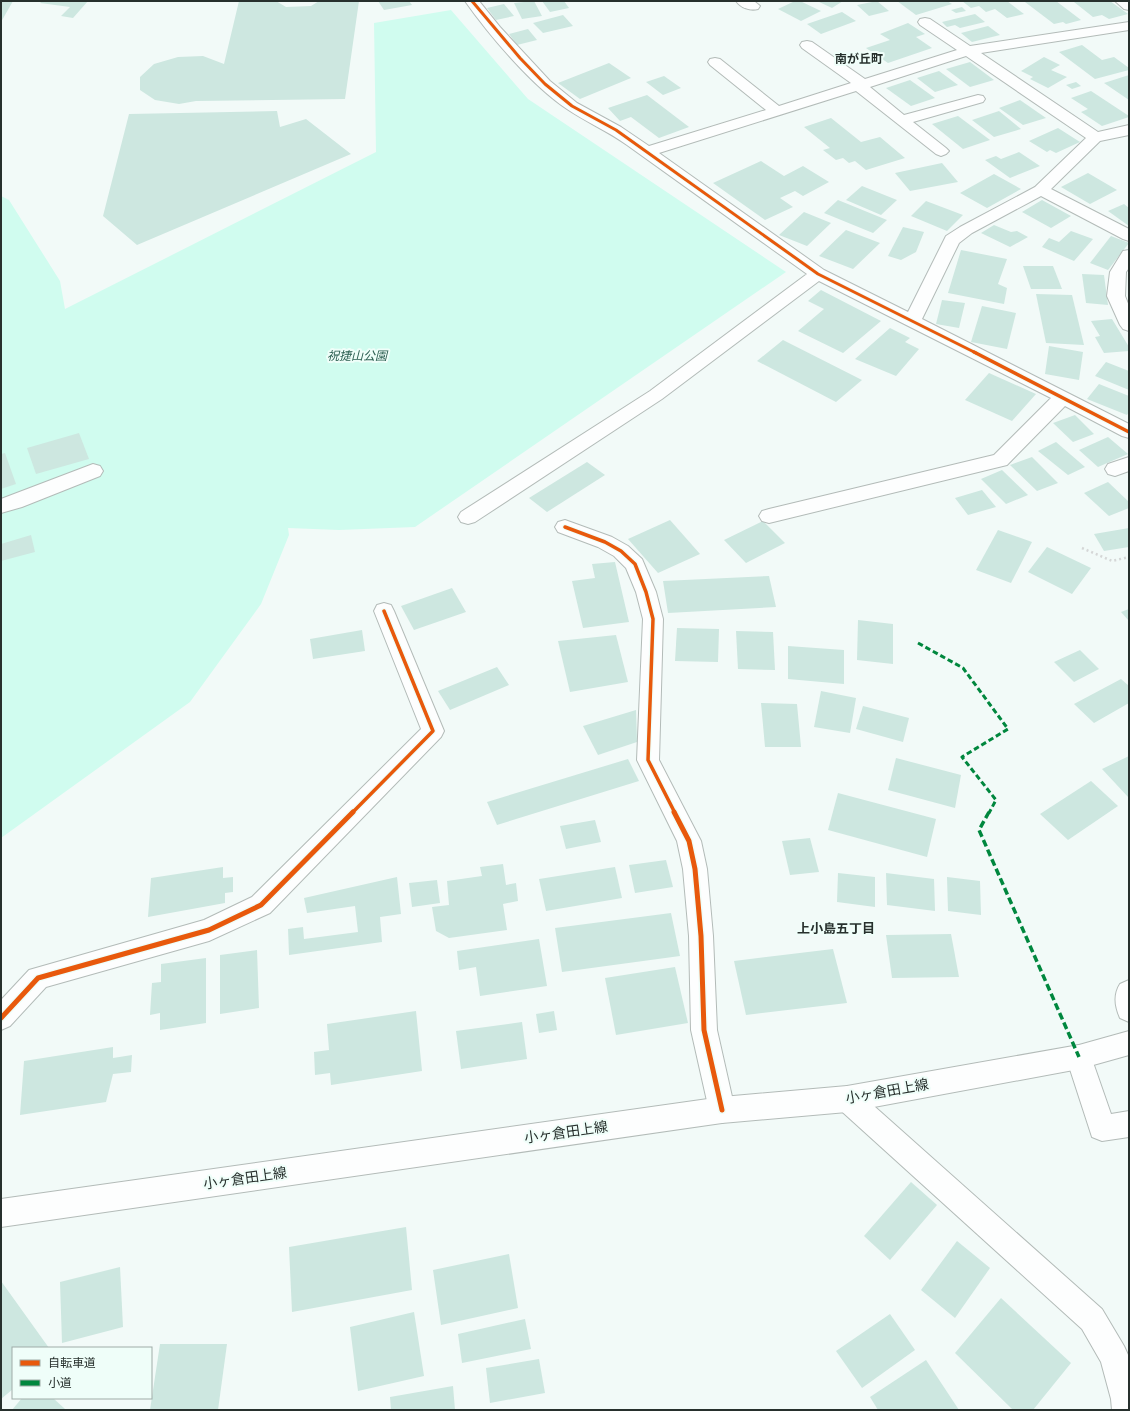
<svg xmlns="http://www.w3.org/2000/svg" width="1130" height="1411" font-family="'Playfair Display','Noto Sans JP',serif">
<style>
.green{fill:#d0fcef}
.building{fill:#cde7e0}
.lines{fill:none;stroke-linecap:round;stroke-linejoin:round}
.minor-casing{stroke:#b3bbb8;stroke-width:2}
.major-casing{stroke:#b3bbb8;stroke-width:2}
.path{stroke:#d5d7d7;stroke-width:2.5;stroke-dasharray:2 3;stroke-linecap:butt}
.minor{fill:#fdfefe;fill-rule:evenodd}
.major{fill:#fdfefe;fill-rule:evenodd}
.quiet-far1{stroke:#00873e;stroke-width:3;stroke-dasharray:5.5 3;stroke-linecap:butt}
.quiet{stroke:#00873e;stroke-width:3.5;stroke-dasharray:7 3.5;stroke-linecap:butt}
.cycleway-far2-casing{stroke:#effef9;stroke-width:5}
.cycleway-far1-casing{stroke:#effef9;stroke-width:6}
.cycleway-casing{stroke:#effef9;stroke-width:8}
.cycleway-far2{stroke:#e8590c;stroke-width:3}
.cycleway-far1{stroke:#e8590c;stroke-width:3.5}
.cycleway{stroke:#e8590c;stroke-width:5}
.labels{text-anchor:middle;stroke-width:4;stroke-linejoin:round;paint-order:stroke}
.far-quarter-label{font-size:12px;font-weight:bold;fill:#27302d;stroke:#effef9}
.park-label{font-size:12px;font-style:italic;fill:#2b5e50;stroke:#effef9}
.neighbourhood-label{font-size:13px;font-weight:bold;fill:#27302d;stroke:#effef9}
.near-street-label{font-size:14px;fill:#27302d;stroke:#effef9}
</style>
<rect width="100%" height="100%" fill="#f2faf8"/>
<polygon class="green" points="451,10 528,99 786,272 415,527 339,530 288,528 289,535 261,604 190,702 1,838 1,196 9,200 60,281 65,309 376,152 374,23"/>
<g class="building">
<polygon points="1,1 13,1 1,22"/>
<polygon points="42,1 88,1 73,18 61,16 70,7 40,3"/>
<polygon points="239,1 276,1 286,7 311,6 319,1 359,1 345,99 196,101 179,104 155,100 140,90 140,77 154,64 178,57 203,56 224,64"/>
<polygon points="378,1 409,1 412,5 384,10"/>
<polygon points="534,1 542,16 522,19 514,3"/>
<polygon points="542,1 564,1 569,8 550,12"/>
<polygon points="795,1 800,1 821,11 801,21 778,9"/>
<polygon points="817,1 843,1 832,8"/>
<polygon points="877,1 889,11 869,16 857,5"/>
<polygon points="897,1 947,1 952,4 916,15"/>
<polygon points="962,1 1007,1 1024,14 1007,18 995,9 986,12 979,6 971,8"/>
<polygon points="1031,1 1056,1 1081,20 1066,24 1063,22 1054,24 1025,2"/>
<polygon points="1076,1 1110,1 1128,14 1109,19 1102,15 1093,17 1074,2 1077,2"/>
<polygon points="504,4 514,16 496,20 487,8"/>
<polygon points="962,7 966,11 956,13 951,10"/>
<polygon points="842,12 856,21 821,34 807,24"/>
<polygon points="975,14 985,22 960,28 955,25 947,27 942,22"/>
<polygon points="563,15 573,26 543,33 533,23"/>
<polygon points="908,23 925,34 916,37 932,48 888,63 866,48 890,40 880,34"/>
<polygon points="988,26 1000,35 972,42 961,33"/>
<polygon points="528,29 537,40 517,45 509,34"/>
<polygon points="1082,45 1102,60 1114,57 1129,68 1129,70 1095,79 1059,52"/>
<polygon points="1044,57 1060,65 1051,70 1067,77 1048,88 1030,79 1033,77 1021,71"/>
<polygon points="970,62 994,80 970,87 946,69"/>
<polygon points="609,63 631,78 580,99 558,83"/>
<polygon points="939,71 958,85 935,92 917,78"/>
<polygon points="1129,75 1129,100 1104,83"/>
<polygon points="664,76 681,88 663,95 646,82"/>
<polygon points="910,80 935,98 911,106 886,88"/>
<polygon points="1076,82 1081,86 1072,89 1066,85"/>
<polygon points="1091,91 1129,116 1129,117 1102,126 1081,112 1088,109 1071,98"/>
<polygon points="647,95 689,127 659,138 631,117 620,121 608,108"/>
<polygon points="1020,100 1046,118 1023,125 999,108"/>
<polygon points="277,111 280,127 306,119 351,154 137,245 103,216 129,114"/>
<polygon points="999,111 1021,129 994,137 972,120"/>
<polygon points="958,116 990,140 963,149 932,124"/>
<polygon points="831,118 861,142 880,137 905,158 866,170 855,161 849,163 843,158 836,160 823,150 830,148 804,127"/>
<polygon points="1058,128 1080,142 1056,153 1050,150 1047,152 1029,141"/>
<polygon points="1019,152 1040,166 1010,178 985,160 996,156 1001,159"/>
<polygon points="761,161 784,176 803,166 829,182 803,196 795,191 780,198 793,207 765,220 713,183"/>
<polygon points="942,163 958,182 910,191 895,173"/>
<polygon points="1088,173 1117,190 1090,204 1061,187"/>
<polygon points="994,174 1021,189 987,208 960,193"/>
<polygon points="862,186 897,200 881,215 846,200"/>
<polygon points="838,200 887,220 873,233 824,213"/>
<polygon points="1042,200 1071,216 1051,228 1022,212"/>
<polygon points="926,201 963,215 947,231 911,216"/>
<polygon points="1124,204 1129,208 1129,226 1108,211"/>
<polygon points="804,212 831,223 807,246 779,235"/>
<polygon points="994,225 1011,232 1017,231 1028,237 1010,247 981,233"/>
<polygon points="903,227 924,232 916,252 901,260 888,256"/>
<polygon points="846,230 880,243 853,269 819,256"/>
<polygon points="1071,231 1093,239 1074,261 1042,247 1049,238 1059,242"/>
<polygon points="1111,236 1129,243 1108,270 1090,263"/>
<polygon points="961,250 1007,259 998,284 1007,288 1004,304 948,293"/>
<polygon points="1023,266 1053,266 1062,289 1031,289"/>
<polygon points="1082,274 1104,275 1108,305 1086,303"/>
<polygon points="821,290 881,321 843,353 798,331 824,309 808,301"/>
<polygon points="1036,294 1072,295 1084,345 1046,343"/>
<polygon points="942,300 965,303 959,328 936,324"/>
<polygon points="982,306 1016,313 1007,349 971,342"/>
<polygon points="1112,319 1129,347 1129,351 1104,353 1095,337 1100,336 1091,321"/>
<polygon points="890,328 910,338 905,342 919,349 896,376 855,359"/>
<polygon points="783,340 862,380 836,402 757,361"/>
<polygon points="1049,346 1083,352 1079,380 1045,374"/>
<polygon points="1106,362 1129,371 1129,390 1095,376"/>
<polygon points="989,373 1036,394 1012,421 965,400"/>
<polygon points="1099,384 1129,396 1129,412 1127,415 1087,399"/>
<polygon points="1075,415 1094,434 1073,442 1053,423"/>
<polygon points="79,433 89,459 36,474 27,448"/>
<polygon points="1108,437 1128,454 1098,467 1079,450"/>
<polygon points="1056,442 1085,467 1068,475 1038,451"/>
<polygon points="5,453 16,484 1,489 1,454"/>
<polygon points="1032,457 1058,483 1037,491 1010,465"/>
<polygon points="587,462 605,475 547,512 529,498"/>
<polygon points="1002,470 1028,495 1006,504 981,479"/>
<polygon points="1108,482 1129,502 1129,508 1109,516 1084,493"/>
<polygon points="982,490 996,507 968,515 955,498"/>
<polygon points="670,520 700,554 658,573 628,539"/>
<polygon points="763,521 785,543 746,563 724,540"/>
<polygon points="1129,528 1129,547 1104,551 1094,534"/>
<polygon points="998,530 1032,542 1011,583 976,570"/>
<polygon points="31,535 35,552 1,561 1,544"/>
<polygon points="1047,547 1091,568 1072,594 1028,572"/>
<polygon points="615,562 629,622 583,628 572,581 595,578 592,564"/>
<polygon points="769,576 776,607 668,613 663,581"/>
<polygon points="452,588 466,612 414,630 401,606"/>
<polygon points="1129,609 1129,621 1121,612"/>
<polygon points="858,620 893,624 893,664 857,660"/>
<polygon points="677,628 719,629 718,662 675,661"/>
<polygon points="362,630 365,651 313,659 310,639"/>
<polygon points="736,631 773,632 775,670 738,669"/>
<polygon points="616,635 628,682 570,692 558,641"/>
<polygon points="788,646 844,650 844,684 788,679"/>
<polygon points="1080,650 1099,669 1074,682 1054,662"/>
<polygon points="497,667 509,685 450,710 438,691"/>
<polygon points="1121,679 1129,686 1129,703 1094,723 1074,704"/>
<polygon points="821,691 856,698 850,733 814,727"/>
<polygon points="761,703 797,704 801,747 765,747"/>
<polygon points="863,706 909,718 903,742 856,729"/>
<polygon points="636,710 637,742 598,755 583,726"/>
<polygon points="1129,756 1129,798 1102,769"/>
<polygon points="896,758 961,775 955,808 888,790"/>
<polygon points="628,759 639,781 497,825 487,802"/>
<polygon points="1091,781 1118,806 1068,840 1040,814"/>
<polygon points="838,793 936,819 927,857 828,830"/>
<polygon points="595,820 601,842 566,849 560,826"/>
<polygon points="810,838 819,872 790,875 782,841"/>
<polygon points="666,860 673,887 635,893 629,865"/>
<polygon points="503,864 506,885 516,883 518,901 503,904 507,930 449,938 436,931 432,907 449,905 447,881 482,876 480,867"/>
<polygon points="223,867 223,878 233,877 233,892 225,893 225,903 148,917 151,878"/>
<polygon points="615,867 622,898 546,911 539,879"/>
<polygon points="838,873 875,877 875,907 837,902"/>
<polygon points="886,873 934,879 935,911 887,905"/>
<polygon points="397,877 401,914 380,917 382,942 289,955 288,929 303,927 304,939 358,932 355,906 307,913 304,898"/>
<polygon points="947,877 980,881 981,915 948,911"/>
<polygon points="437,880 440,903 412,907 409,883"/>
<polygon points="671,913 680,956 562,972 555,928"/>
<polygon points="951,934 959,977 892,978 886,935"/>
<polygon points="539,939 547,986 480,996 476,967 459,970 457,951"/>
<polygon points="833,949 847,1003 746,1015 734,961"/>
<polygon points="257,950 259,1008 220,1014 220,955"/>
<polygon points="206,958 206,1023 160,1030 160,1013 150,1015 152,983 161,982 161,964"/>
<polygon points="675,967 688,1023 616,1035 605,978"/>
<polygon points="416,1011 422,1071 331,1085 330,1073 315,1075 314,1052 329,1050 327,1024"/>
<polygon points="554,1011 557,1030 539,1033 536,1014"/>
<polygon points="522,1022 527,1059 461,1069 456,1031"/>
<polygon points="113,1047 113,1058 132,1055 131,1072 113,1074 106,1102 20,1115 24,1061"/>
<polygon points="911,1182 937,1205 890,1260 864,1236"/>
<polygon points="406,1227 412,1290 292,1312 289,1247"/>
<polygon points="957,1241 990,1268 955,1318 921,1290"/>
<polygon points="509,1254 518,1308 441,1325 433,1270"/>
<polygon points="120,1267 123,1327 62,1343 60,1282"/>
<polygon points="1,1281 49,1348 13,1348 13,1389 1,1399"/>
<polygon points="1001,1298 1071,1363 1033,1410 1013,1410 955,1353"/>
<polygon points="414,1312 424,1376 358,1391 350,1327"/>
<polygon points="890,1314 915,1350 862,1388 836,1351"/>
<polygon points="525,1319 531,1349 462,1363 458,1334"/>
<polygon points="160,1344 227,1344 218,1410 150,1410"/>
<polygon points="539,1359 545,1393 490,1403 486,1368"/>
<polygon points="926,1360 959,1410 878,1410 870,1397"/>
<polygon points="453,1386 455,1410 391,1410 390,1397"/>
<polygon points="22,1398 53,1398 65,1409 64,1410 12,1410"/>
</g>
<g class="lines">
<g class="minor-casing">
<g id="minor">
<path d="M465,1h14l21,26 50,54 27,22 44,24 28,19 117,-36 -56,-45 -2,-3 2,-3 5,-1 5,1 59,47 72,-23 -49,-35 -2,-3 2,-3 5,-1 5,1 53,37 92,-29 -37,-25 -2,-3 2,-3 5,-1 5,1 40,27 159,-24v8l-148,23 117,79 31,-7v10l-29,6 -49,48 78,40v12l-6,-2 -82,-43 -69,37 -13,10 -37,76 207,105v14l-7,-2 -57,-30 -58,59 -238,58 -7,-2 -3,-5 3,-5 7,-2 225,-54 57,-57 -232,-117 -157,118 -187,123 -7,2 -7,-2 -3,-5 3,-5 189,-121 157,-117c-60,-43 -120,-86 -180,-129 -19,-14 -41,-23 -60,-36 -35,-23 -78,-74 -102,-108zM966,56l120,82 -51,49 -75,40 -14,9 -38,76 -84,-42 -165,-117 197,-62 80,63 5,2 5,-2 3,-3 -3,-3 -33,-26 70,-20 2,-3 -2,-3 -5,-1 -74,20 -34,-28z"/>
<path d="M736,1h18l6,5 -2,3c-8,2 -17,-1 -22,-8z"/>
<polygon points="1115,1 1129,1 1129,10 1124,9"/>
<polygon points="1129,250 1129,268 1126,272 1125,296 1129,306 1129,331 1123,329 1120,325 1107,296 1110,272 1123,251"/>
<polygon points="1129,457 1129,471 1115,476 1108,474 1105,469 1108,464"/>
<polygon points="93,464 100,466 103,471 100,476 22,507 1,513 1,499"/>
<polygon points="565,520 612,537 628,546 642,559 656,592 663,619 659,760 701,841 707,869 713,936 717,1030 735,1110 731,1119 722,1123 713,1119 709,1110 691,1030 689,936 683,869 677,841 637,760 643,619 636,592 626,568 614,556 598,547 558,532 555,527 558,522"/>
<polygon points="384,603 391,605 394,611 444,731 441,737 270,913 209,941 46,987 10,1026 1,1030 1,1000 29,970 204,920 252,897 421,729 374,611 377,605"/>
<path d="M1129,980v42l-9,-4c-5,-11 -7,-23 0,-34z"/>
<polygon points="1079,1045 1088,1048 1111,1114 1129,1111 1129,1137 1102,1141 1092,1137 1066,1057 1070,1048"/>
<polygon points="847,1086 856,1090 1102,1309 1124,1346 1129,1357 1129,1410 1112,1410 1111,1399 1101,1362 1082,1329 838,1108 834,1099 838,1090"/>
</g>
</g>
<g class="major-casing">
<polygon id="major" points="1129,1031 1129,1055 1079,1069 847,1112 722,1123 1,1227 1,1199 722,1097 847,1086 1079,1045"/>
</g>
<polyline class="path" points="1082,548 1112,561 1129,557"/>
<use href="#minor" class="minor"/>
<use href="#major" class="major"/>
<polyline class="quiet-far1" points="918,643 963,668 1008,729 962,757 996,800 989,813"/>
<polyline class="quiet" points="989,812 979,830 1079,1057"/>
<g class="cycleway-far2-casing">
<polyline id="cycleway-far2" points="472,1 520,58 545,84 572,106 616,130 818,274 976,353"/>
</g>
<g class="cycleway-far1-casing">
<g id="cycleway-far1">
<polyline points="974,352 1129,432"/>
<polyline points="565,527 605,542 621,551 635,564 646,592 653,619 648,760 675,813"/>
<polyline points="352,813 433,731 384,611"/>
</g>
</g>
<g class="cycleway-casing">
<g id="cycleway">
<polyline points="674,812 689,841 695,869 701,936 704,1030 722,1110"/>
<polyline points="1,1018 38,978 209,930 261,905 353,812"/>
</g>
</g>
<use href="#cycleway-far2" class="cycleway-far2"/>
<use href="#cycleway-far1" class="cycleway-far1"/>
<use href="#cycleway" class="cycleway"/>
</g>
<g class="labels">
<g class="far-quarter-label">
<text x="859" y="63">南が丘町</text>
</g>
<g class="park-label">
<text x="357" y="360">祝捷山公園</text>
</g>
<g class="neighbourhood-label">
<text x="836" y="933">上小島五丁目</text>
</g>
<g class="near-street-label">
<text transform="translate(887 1091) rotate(-10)" y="5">小ヶ倉田上線</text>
<text transform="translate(566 1132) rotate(-8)" y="5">小ヶ倉田上線</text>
<text transform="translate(245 1178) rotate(-8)" y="5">小ヶ倉田上線</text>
</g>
</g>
<rect width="1130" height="1411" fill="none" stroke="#27302d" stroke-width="4"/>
<rect x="12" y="1347" width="140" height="52" fill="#effef9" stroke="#9faca7"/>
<rect x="20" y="1360" width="20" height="6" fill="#e8590c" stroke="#9faca7"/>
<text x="48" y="1367" font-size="12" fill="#27302d">自転車道</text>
<rect x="20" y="1380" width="20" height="6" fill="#00873e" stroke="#9faca7"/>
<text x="48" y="1387" font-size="12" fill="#27302d">小道</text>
</svg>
